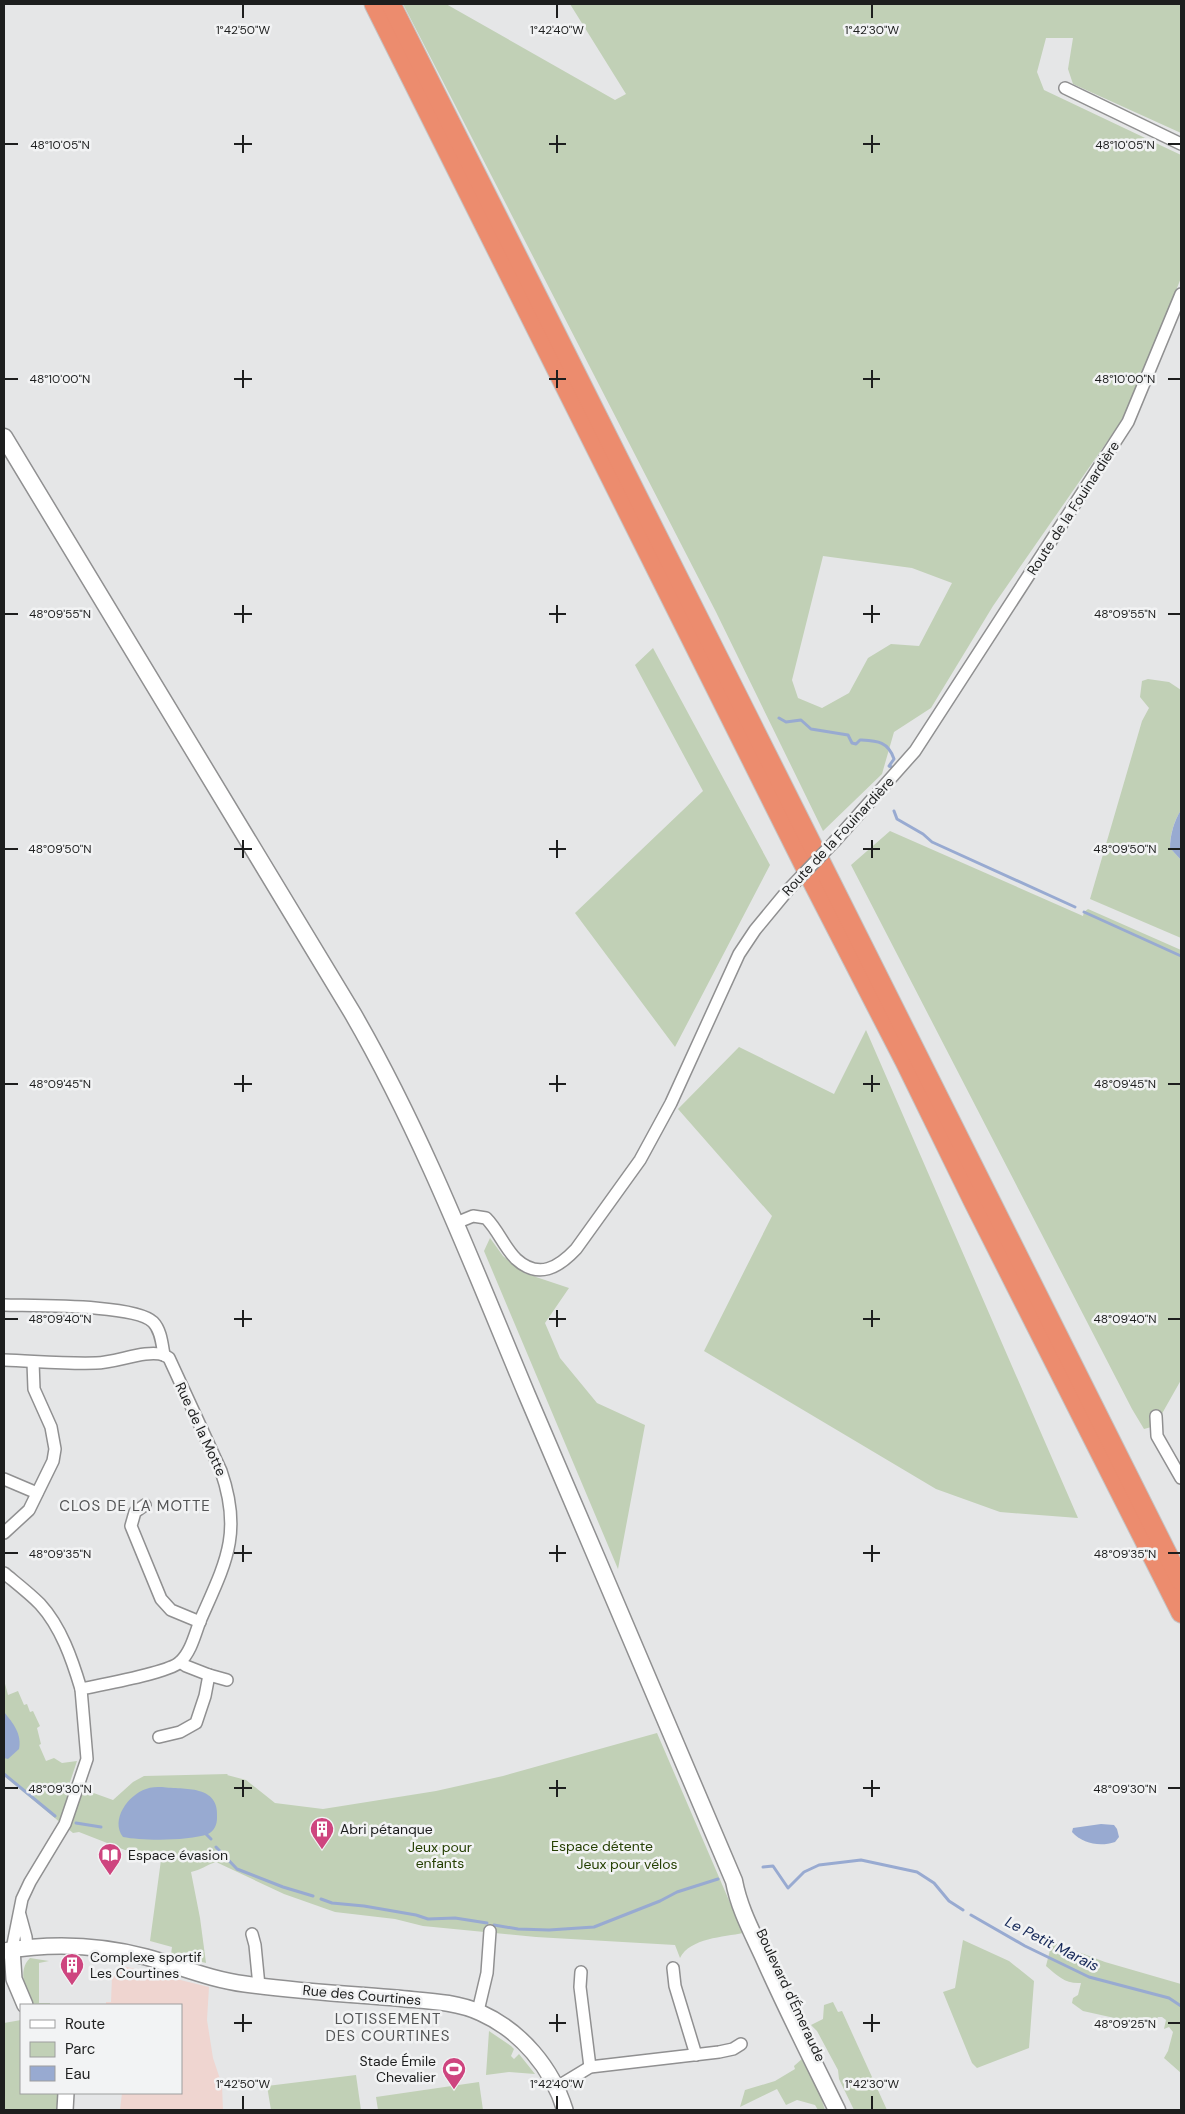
<svg xmlns="http://www.w3.org/2000/svg" width="1185" height="2114" font-family="'DM Sans',sans-serif">
<style>
.education{fill:#efd5d0}
.green{fill:#c1d0b6;fill-rule:evenodd}
.water{fill:#98aad1}
.lines{fill:none;stroke-linecap:round;stroke-linejoin:round}
.stream{stroke:#98aad1;stroke-width:3}
.minor-casing{stroke:#909091;stroke-width:14}
.tertiary-casing{stroke:#909091;stroke-width:18}
.secondary-casing{stroke:#909091;stroke-width:19}
.trunk-casing{stroke:#c4c4c4;stroke-width:21}
.minor{stroke:#fff;stroke-width:11}
.tertiary{stroke:#fff;stroke-width:15}
.secondary{stroke:#fff;stroke-width:16}
.trunk{stroke:#ec8c6e;stroke-width:19}
.minor-bridge-casing{stroke:#909091;stroke-width:14;stroke-linecap:butt}
.minor-bridge{stroke:#fff;stroke-width:11}
.ticks{fill:none;stroke:#1d1e1e;stroke-width:2}
.labels{text-anchor:middle;stroke-width:5;stroke-linejoin:round;paint-order:stroke}
.street-label{font-size:14px;fill:#1d1e1e;stroke:#f2f3f4}
.poi-label{font-size:14px;fill:#1d1e1e;stroke:#f2f3f4;text-anchor:start}
.park-label{font-size:14px;fill:#253f02;stroke:#f2f3f4}
.neighbourhood-label{font-size:15px;letter-spacing:1px;fill:#545556;stroke:#f2f3f4}
.water-label{font-size:15px;font-style:italic;fill:#152858;stroke:#f2f3f4}
.ticks-label{font-size:12px;text-anchor:middle;fill:#1d1e1e;stroke:#f2f3f4;stroke-width:5;stroke-linejoin:round;paint-order:stroke}
</style>
<rect width="100%" height="100%" fill="#e5e6e7"/>
<polygon class="education" points="119,1965 209,1987 207,2020 213,2058 222,2085 223,2110 120,2110 122,2093 181,2093 181,2005 106,2005 106,2002 111,2002 112,1976 118,1976"/>
<g class="green">
<path d="M403,4h43l169,96 11,-6 -56,-90h611v129l-108,-49 -5,-15 5,-31h-27l-9,34 7,18 137,65v123l-45,112 -16,33 -127,183 -62,102 -37,24 -12,42 -59,57 -107,-219zM823,556l89,12 40,15 -33,63 -28,-2 -23,14 -19,35 -27,15 -24,-10 -6,-18z"/>
<polygon points="653,648 770,865 675,1047 575,913 703,791 635,665"/>
<path d="M1148,679l21,3 12,8v120c-7,11 -11,24 -11,38l11,12v78l-91,-39 52,-178 7,-13 -9,-11 2,-16z"/>
<polygon points="890,831 1083,916 1084,912 1088,909 1181,950 1181,1380 1155,1426 1144,1429 1132,1409 851,865"/>
<polygon points="866,1030 1078,1518 1000,1512 936,1489 704,1351 772,1216 678,1109 739,1047 834,1094"/>
<polygon points="490,1238 503,1256 524,1273 569,1288 545,1323 560,1358 597,1403 645,1425 618,1569 484,1251"/>
<path d="M4,1680l4,15 10,-4 6,14 3,-1 3,8 3,-1 7,15 -3,2 4,16 -2,1 7,16 8,-3 8,5 15,-2 -9,27 20,3 25,9 20,-18 11,-6 84,-2 -1,1 19,5 29,23 48,6 113,-18 67,-15 154,-43 86,200c-19,4 -53,5 -63,25l-5,-13 -139,-8 -113,-11 -28,-7 -60,-7 -51,-18 -68,-32c-10,3 -15,8 -25,10l9,46 6,45 -35,-9 1,-7 -22,-6 11,-81 2,-4 6,-5 -25,1 -19,-2 -46,-18 -6,1 -69,-57z"/>
<polygon points="963,1940 1009,1961 1034,1981 1029,2048 977,2068 972,2063 943,1992 955,1988"/>
<path d="M1052,1942l53,20 76,22v89l-17,-15 4,-7 5,-19 -4,-5 -5,2 2,-9 -4,-3h-4l-5,8 -25,4v-8l-45,-10 -11,-8 1,-5 5,-3 3,-12c-16,1 -23,-7 -35,-17z"/>
<path d="M30,1958l19,3 -10,2v40h11v2h-15c-10,-11 -18,-35 -5,-47z"/>
<polygon points="833,2002 838,2012 842,2011 887,2110 854,2110 839,2079 838,2070 817,2031 811,2025 823,2019 824,2005"/>
<polygon points="21,2020 21,2093 58,2093 57,2110 4,2110 4,2023"/>
<polygon points="489,2031 511,2046 514,2049 511,2056 514,2059 519,2054 535,2074 509,2072 486,2075"/>
<polygon points="803,2058 820,2094 825,2110 818,2110 815,2105 797,2100 786,2105 777,2089 740,2107 745,2090 775,2081 795,2069 794,2066"/>
<polygon points="356,2075 361,2110 271,2110 267,2086"/>
<polygon points="479,2082 483,2110 378,2110 376,2097"/>
</g>
<g class="water">
<path d="M1181,810v50l-11,-12c0,-13 4,-27 11,-38z"/>
<path d="M4,1712c9,11 18,22 15,37l-11,10 -4,-1z"/>
<path d="M162,1787c22,3 58,-3 55,31 0,7 -3,13 -9,16 -19,7 -65,7 -85,3 -13,-17 5,-42 23,-48 5,-2 11,-2 16,-2z"/>
<path d="M1101,1824l13,1 3,4 2,8 -4,5c-15,5 -32,2 -43,-10l1,-4z"/>
</g>
<g class="lines">
<g class="stream">
<path d="M779,718l7,4 15,-2 10,9 37,6 4,8 4,1 4,-4c17,1 28,1 34,19l-5,7 5,2"/>
<polyline points="894,811 897,819 923,834 932,842 1075,907"/>
<polyline points="1084,912 1181,956"/>
<polyline points="4,1774 55,1816"/>
<polyline points="76,1823 101,1827"/>
<polyline points="204,1832 211,1839"/>
<polyline points="216,1847 237,1869 283,1887 313,1896"/>
<polyline points="763,1867 773,1866 788,1888 804,1872 819,1865 861,1860 917,1872 934,1883 949,1901 963,1910"/>
<polyline points="321,1899 332,1903 364,1906 416,1915 428,1919 455,1918 487,1923"/>
<polyline points="971,1915 1025,1946 1089,1977 1169,1998 1181,2006"/>
<polyline points="494,1925 518,1929 549,1930 594,1927 660,1901 677,1892 718,1879"/>
</g>
<g class="minor-casing">
<g id="minor">
<polyline points="1065,88 1181,144"/>
<polyline points="835,841 915,751 1128,422 1181,294"/>
<path d="M456,1223l17,-7 13,2c12,12 18,29 30,41 23,21 43,8 60,-10l64,-89 31,-57 68,-149 16,-24 33,-40"/>
<path d="M4,1305c28,1 131,-1 149,17 8,8 9,22 11,33"/>
<path d="M4,1360c30,1 61,4 92,3 20,0 50,-14 68,-8"/>
<polyline points="1156,1416 1157,1436 1181,1478"/>
<polyline points="4,1479 37,1493"/>
<polyline points="145,1505 135,1512 131,1526 161,1599 171,1610 200,1622"/>
<polyline points="4,1533 29,1510 53,1461 55,1449 51,1427 34,1389 33,1362"/>
<path d="M4,1573c12,10 25,20 36,31 21,23 32,55 41,85"/>
<polyline points="209,1675 227,1680"/>
<polyline points="159,1737 180,1732 196,1723 205,1696 209,1675 186,1666 180,1662"/>
<polyline points="20,1915 26,1937 27,1947"/>
<polyline points="252,1934 255,1945 259,1986"/>
<path d="M12,1949l10,-50 8,-17 35,-58 22,-65 -6,-70c19,-4 87,-16 99,-27 11,-10 15,-28 20,-41 25,-57 43,-87 21,-150l-52,-113 -5,-3"/>
<polyline points="673,1968 675,1986 696,2055"/>
<polyline points="581,1972 580,1987 590,2067"/>
<polyline points="478,2011 487,1973 490,1931"/>
<polyline points="557,2087 590,2067 719,2052 733,2049 741,2044"/>
</g>
</g>
<g class="tertiary-casing">
<g id="tertiary">
<polyline points="12,1949 14,1979 25,2005"/>
<path d="M4,1951c47,-8 96,-6 142,6 33,9 66,23 99,27 50,7 101,10 151,14 28,3 59,3 85,15 40,18 71,55 84,97"/>
<polyline points="65,2110 66,2093"/>
</g>
</g>
<g class="secondary-casing">
<path id="secondary" d="M4,437l349,577c70,121 120,252 174,381 69,162 139,324 207,486 5,27 18,51 29,75 23,52 49,103 74,154"/>
</g>
<g class="trunk-casing">
<g id="trunk">
<polyline points="374,4 812,881 905,1062 973,1201 1181,1613"/>
<polyline points="391,4 1181,1581"/>
</g>
</g>
<use href="#minor" class="minor"/>
<use href="#tertiary" class="tertiary"/>
<use href="#secondary" class="secondary"/>
<use href="#trunk" class="trunk"/>
<g class="minor-bridge-casing">
<polyline id="minor-bridge" points="788,890 835,841"/>
</g>
<use href="#minor-bridge" class="minor-bridge"/>
</g>
<path class="ticks" d="M243,5v13M557,5v13M872,5v13M243,135v18M557,135v18M872,135v18M5,144h13M234,144h18M549,144h17M863,144h17M1168,144h12M243,370v18M557,370v18M872,370v18M5,379h13M234,379h18M549,379h17M863,379h17M1168,379h12M243,605v18M557,605v18M872,605v18M5,614h13M234,614h18M549,614h17M863,614h17M1168,614h12M243,840v18M557,840v18M872,840v18M5,849h13M234,849h18M549,849h17M863,849h17M1168,849h12M243,1075v17M557,1075v17M872,1075v17M5,1084h13M234,1084h18M549,1084h17M863,1084h17M1168,1084h12M243,1310v17M557,1310v17M872,1310v17M5,1319h13M234,1319h18M549,1319h17M863,1319h17M1168,1319h12M243,1545v17M557,1545v17M872,1545v17M5,1553h13M234,1553h18M549,1553h17M863,1553h17M1168,1553h12M243,1780v17M557,1780v17M872,1780v17M5,1788h13M234,1788h18M549,1788h17M863,1788h17M1168,1788h12M243,2014v18M557,2014v18M872,2014v18M234,2023h18M549,2023h17M863,2023h17M1168,2023h12M243,2096v13M557,2096v13M872,2096v13"/>
<defs>
<g id="building-pin" transform="scale(1.25)"><path d="M0 17L-7.5 6A9.5 9.5 0 1 1 7.5 6Z" fill="#ce457f" stroke="#f2f3f4"/><path d="M-4-6H4V6H1V3H-1V6H-4ZM-2.5-4.3h1.7v1.8h-1.7ZM.8-4.3h1.7v1.8H.8ZM-2.5-1h1.7V.8h-1.7ZM.8-1h1.7V.8H.8Z" fill="#fff"/></g>
<g id="library-pin" transform="scale(1.25)"><path d="M0 17L-7.5 6A9.5 9.5 0 1 1 7.5 6Z" fill="#ce457f" stroke="#f2f3f4"/><path d="M-6-4Q-3-5.5-.7-3.5V5Q-3 3-6 4ZM6-4Q3-5.5 .7-3.5V5Q3 3 6 4Z" fill="#fff"/></g>
<g id="stadium-pin" transform="scale(1.25)"><path d="M0 17L-7.5 6A9.5 9.5 0 1 1 7.5 6Z" fill="#ce457f" stroke="#f2f3f4"/><path d="M0-5a6.5 5 0 1 0 0 10a6.5 5 0 1 0 0-10ZM-3.5-1.8h7v3.6h-7Z" fill="#fff"/></g>
</defs>
<g fill-rule="evenodd">
<use href="#building-pin" x="322" y="1829"/>
<use href="#library-pin" x="110" y="1855"/>
<use href="#building-pin" x="72" y="1965"/>
<use href="#stadium-pin" x="454" y="2069"/>
</g>
<g class="labels">
<g class="street-label">
<text transform="translate(1073 508) rotate(-57)" y="5">Route de la Fouinardière</text>
<text transform="translate(838 836) rotate(-47)" y="5">Route de la Fouinardière</text>
<text transform="translate(201 1429) rotate(65)" y="5">Rue de la Motte</text>
<text transform="translate(362 1995) rotate(5)" y="5">Rue des Courtines</text>
<text transform="translate(791 1995) rotate(65)" y="5">Boulevard d'Émeraude</text>
</g>
<g class="poi-label">
<text x="340" y="1834">Abri pétanque</text>
<text x="128" y="1860">Espace évasion</text>
<text x="90" y="1962">Complexe sportif<tspan x="90" dy="16">Les Courtines</tspan></text>
<text x="436" y="2066" text-anchor="end">Stade Émile<tspan x="436" dy="16">Chevalier</tspan></text>
</g>
<g class="park-label">
<text x="602" y="1851">Espace détente</text>
<text x="440" y="1852">Jeux pour<tspan x="440" dy="16">enfants</tspan></text>
<text x="627" y="1869">Jeux pour vélos</text>
</g>
<g class="neighbourhood-label">
<text x="135" y="1511">CLOS DE LA MOTTE</text>
<text x="388" y="2024">LOTISSEMENT<tspan x="388" dy="17">DES COURTINES</tspan></text>
</g>
<g class="water-label">
<text transform="translate(1052 1944) rotate(27)" y="5">Le Petit Marais</text>
</g>
</g>
<g class="ticks-label">
<text x="243" y="34">1°42'50"W</text>
<text x="557" y="34">1°42'40"W</text>
<text x="872" y="34">1°42'30"W</text>
<text x="60" y="149">48°10'05"N</text>
<text x="1125" y="149">48°10'05"N</text>
<text x="60" y="383">48°10'00"N</text>
<text x="1125" y="383">48°10'00"N</text>
<text x="60" y="618">48°09'55"N</text>
<text x="1125" y="618">48°09'55"N</text>
<text x="60" y="853">48°09'50"N</text>
<text x="1125" y="853">48°09'50"N</text>
<text x="60" y="1088">48°09'45"N</text>
<text x="1125" y="1088">48°09'45"N</text>
<text x="60" y="1323">48°09'40"N</text>
<text x="1125" y="1323">48°09'40"N</text>
<text x="60" y="1558">48°09'35"N</text>
<text x="1125" y="1558">48°09'35"N</text>
<text x="60" y="1793">48°09'30"N</text>
<text x="1125" y="1793">48°09'30"N</text>
<text x="1125" y="2028">48°09'25"N</text>
<text x="243" y="2088">1°42'50"W</text>
<text x="557" y="2088">1°42'40"W</text>
<text x="872" y="2088">1°42'30"W</text>
</g>
<rect width="1185" height="2114" fill="none" stroke="#1d1e1e" stroke-width="10"/>
<rect x="20" y="2004" width="162" height="90" fill="#f2f3f4" stroke="#9d9e9e"/>
<rect x="30" y="2020" width="25" height="8" fill="#ffffff" stroke="#9d9e9e"/>
<text x="65" y="2029" font-size="15" fill="#1d1e1e">Route</text>
<rect x="30" y="2042" width="25" height="15" fill="#c1d0b6" stroke="#9d9e9e"/>
<text x="65" y="2054" font-size="15" fill="#1d1e1e">Parc</text>
<rect x="30" y="2066" width="25" height="15" fill="#98aad1" stroke="#9d9e9e"/>
<text x="65" y="2079" font-size="15" fill="#1d1e1e">Eau</text>
</svg>
